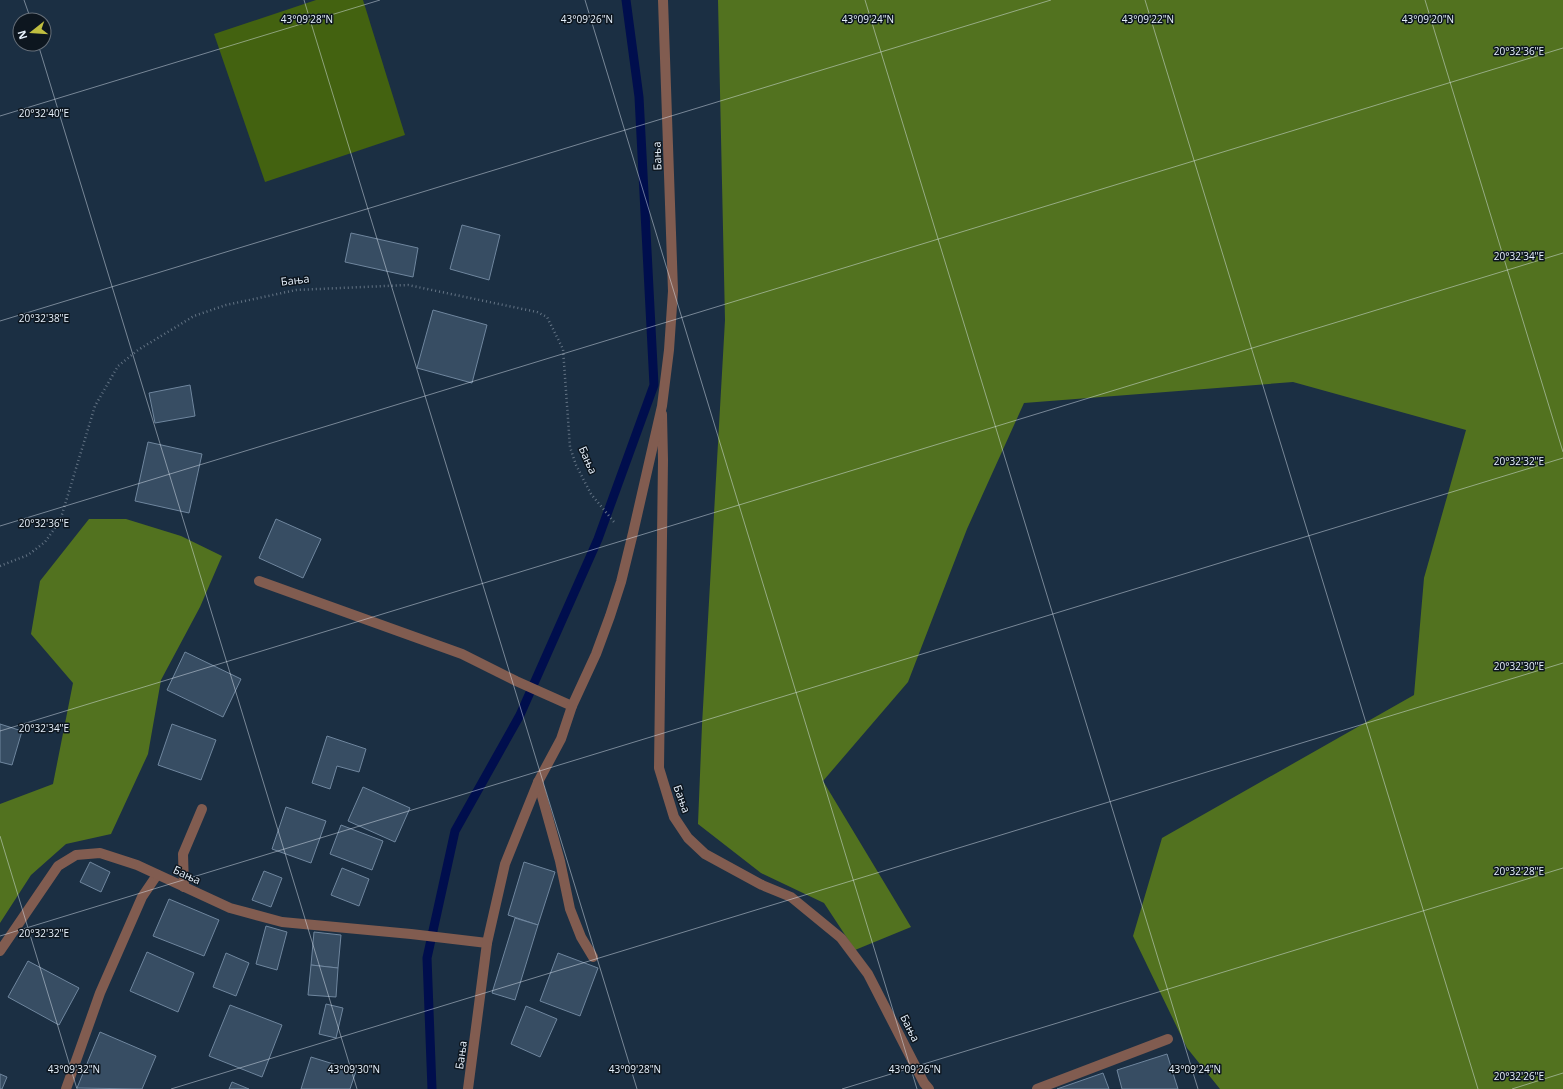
<svg xmlns="http://www.w3.org/2000/svg" width="1563" height="1089" font-family="'Open Sans',sans-serif">
<style>
.green{fill:#436210}
.forest{fill:#52721f}
.lines{fill:none;stroke-linecap:round;stroke-linejoin:round}
.stream{stroke:#000e4d;stroke-width:9}
.building{fill:#374d63;stroke:#6f869e}
.path{stroke:#647485;stroke-width:2.5;stroke-dasharray:1 3;stroke-linecap:butt}
.service{stroke:#815c50;stroke-width:10}
.minor{stroke:#815c50;stroke-width:10}
.tertiary{stroke:#815c50;stroke-width:10}
.ticks{fill:none;stroke:#e8f2fd;stroke-width:1;stroke-opacity:0.45}
.labels{text-anchor:middle;stroke-width:3;stroke-linejoin:round;paint-order:stroke}
.street-label{font-size:11px;fill:#e8f2fd;stroke:#0d161f}
.ticks-label{font-size:10px;text-anchor:middle;fill:#e8f2fd;stroke:#0d161f;stroke-width:3;stroke-linejoin:round;paint-order:stroke}
</style>
<rect width="100%" height="100%" fill="#1b2f43"/>
<polygon class="green" points="316,0 363,0 405,135 265,182 214,34"/>
<g class="forest">
<polygon points="718,0 1563,0 1563,1089 1220,1089 1187,1048 1133,936 1162,838 1414,695 1424,578 1466,430 1293,382 1024,403 967,529 908,682 823,781 911,927 855,950 824,903 761,873 698,824 702,725 725,320"/>
<polygon points="89,519 126,519 181,536 222,556 200,607 161,680 148,754 111,834 66,844 31,875 0,923 0,804 53,784 73,683 31,634 40,581"/>
</g>
<g class="lines">
<polyline class="stream" points="432,1089 427,958 455,831 520,715 598,539 654,385 639,97 626,0"/>
</g>
<g class="building">
<polygon points="462,225 500,235 489,280 450,269"/>
<polygon points="351,233 418,248 413,277 345,262"/>
<polygon points="433,310 487,325 472,383 417,368"/>
<polygon points="190,385 195,416 155,423 149,393"/>
<polygon points="148,442 202,454 189,513 135,501"/>
<polygon points="276,519 321,539 303,578 259,558"/>
<polygon points="185,652 241,679 223,717 167,690"/>
<polygon points="0,724 22,731 12,765 0,762"/>
<polygon points="172,724 216,740 201,780 158,765"/>
<polygon points="327,736 366,749 359,772 337,766 330,789 312,783"/>
<polygon points="363,787 410,808 395,842 348,821"/>
<polygon points="286,807 326,821 311,863 272,849"/>
<polygon points="341,825 383,841 372,870 330,854"/>
<polygon points="90,862 110,872 101,892 80,882"/>
<polygon points="524,862 555,872 538,925 508,915"/>
<polygon points="342,868 369,879 359,906 331,895"/>
<polygon points="264,871 282,878 271,907 252,900"/>
<polygon points="169,899 219,920 204,956 153,936"/>
<polygon points="515,918 538,925 515,1000 492,993"/>
<polygon points="266,926 287,932 277,970 256,964"/>
<polygon points="314,932 341,935 338,968 311,965"/>
<polygon points="147,952 194,973 178,1012 130,991"/>
<polygon points="226,953 249,963 236,996 213,987"/>
<polygon points="558,953 598,968 580,1016 540,1001"/>
<polygon points="28,961 79,988 59,1025 8,997"/>
<polygon points="311,965 338,968 336,997 308,995"/>
<polygon points="326,1004 343,1008 336,1038 319,1034"/>
<polygon points="230,1005 282,1025 262,1077 209,1056"/>
<polygon points="526,1006 557,1019 540,1057 511,1044"/>
<polygon points="100,1032 156,1056 142,1089 77,1088"/>
<polygon points="1167,1054 1178,1089 1122,1089 1117,1070"/>
<polygon points="311,1057 356,1071 350,1089 301,1089"/>
<polygon points="1103,1073 1109,1089 1057,1089"/>
<polygon points="0,1074 7,1077 2,1089 0,1089"/>
<polygon points="232,1082 249,1089 229,1089"/>
</g>
<g class="lines">
<polyline class="path" points="0,566 28,555 45,542 60,521 95,406 118,366 138,350 194,316 226,305 296,290 408,285 537,312 547,317 563,349 570,447 576,465 591,494 614,522"/>
<g class="service">
<polyline points="662,414 663,460 659,768 674,817 688,838 705,854 762,885 791,897 841,938 868,974 924,1083 929,1089"/>
<polyline points="259,581 462,654 516,681 572,706"/>
<polyline points="538,782 560,861 570,909 581,937 593,957"/>
<polyline points="184,887 183,854 202,809"/>
<polyline points="66,1089 100,993 142,897 157,875"/>
<polyline points="1037,1089 1168,1039"/>
</g>
<polyline class="minor" points="0,951 58,866 76,855 100,853 137,865 230,908 282,922 411,934 487,943"/>
<polyline class="tertiary" points="468,1089 487,943 505,864 538,782 561,739 572,706 596,654 610,616 621,582 633,533 662,406 669,350 673,291 663,0"/>
</g>
<path class="ticks" d="M24,0l7,20M304,0l333,1089M585,0l332,1089M865,0l333,1089M1145,0l333,1089M1425,0l138,452M38,44l319,1045M0,116l380,-116M0,321l1051,-321M0,526l1563,-478M0,731l1563,-478M0,836l77,253M0,936l1563,-478M171,1089l1392,-426M842,1089l721,-221M1512,1089l51,-16"/>
<g class="labels">
<g class="street-label">
<text transform="translate(657 156) rotate(-92)" y="4">Бања</text>
<text transform="translate(295 280) rotate(-7)" y="4">Бања</text>
<text transform="translate(588 460) rotate(66)" y="4">Бања</text>
<text transform="translate(682 799) rotate(70)" y="4">Бања</text>
<text transform="translate(187 875) rotate(25)" y="4">Бања</text>
<text transform="translate(910 1028) rotate(63)" y="4">Бања</text>
<text transform="translate(461 1055) rotate(-82)" y="4">Бања</text>
</g>
</g>
<g class="ticks-label">
<text x="307" y="23">43°09'28"N</text>
<text x="587" y="23">43°09'26"N</text>
<text x="868" y="23">43°09'24"N</text>
<text x="1148" y="23">43°09'22"N</text>
<text x="1428" y="23">43°09'20"N</text>
<text x="1519" y="55">20°32'36"E</text>
<text x="44" y="117">20°32'40"E</text>
<text x="1519" y="260">20°32'34"E</text>
<text x="44" y="322">20°32'38"E</text>
<text x="1519" y="465">20°32'32"E</text>
<text x="44" y="527">20°32'36"E</text>
<text x="1519" y="670">20°32'30"E</text>
<text x="44" y="732">20°32'34"E</text>
<text x="1519" y="875">20°32'28"E</text>
<text x="44" y="937">20°32'32"E</text>
<text x="74" y="1073">43°09'32"N</text>
<text x="354" y="1073">43°09'30"N</text>
<text x="635" y="1073">43°09'28"N</text>
<text x="915" y="1073">43°09'26"N</text>
<text x="1195" y="1073">43°09'24"N</text>
<text x="1519" y="1080">20°32'26"E</text>
</g>
<g transform="translate(32 32) rotate(253)"><circle r="19" fill="#0d161f" stroke="#656e78"/>
<path d="M0-3L7 15L0 10L-7 15Z" fill="#c0be40"/>
<text y="-6" font-size="11" font-weight="bold" text-anchor="middle" fill="#e8f2fd">N</text>
</g>
</svg>
